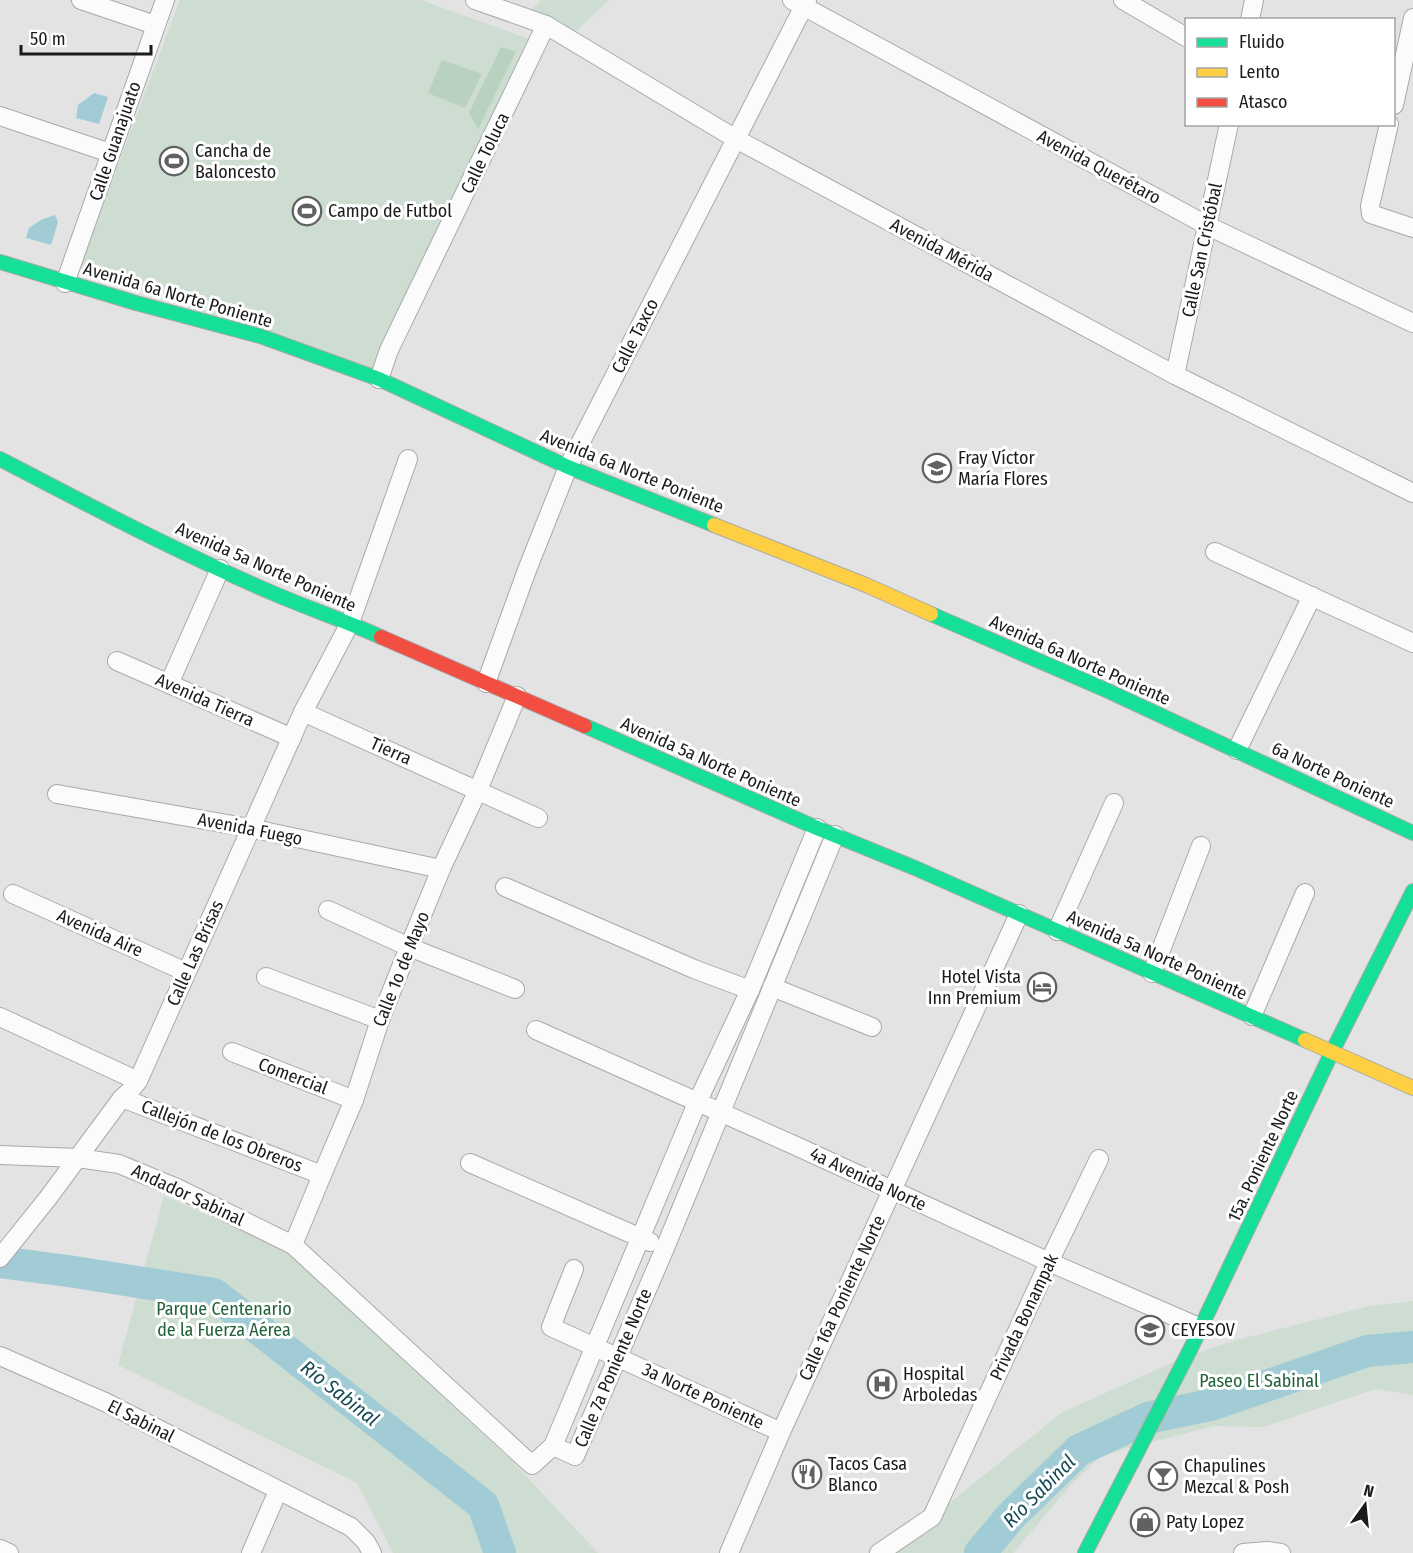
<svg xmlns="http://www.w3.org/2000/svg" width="1413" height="1553" font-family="'Fira Sans Condensed',sans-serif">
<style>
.green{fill:#ceddd1}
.forest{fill:#b9d1bf}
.water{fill:#a1ccd6}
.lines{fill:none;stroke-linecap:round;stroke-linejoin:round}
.river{stroke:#a1ccd6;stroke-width:32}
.street-casing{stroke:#a9a9a9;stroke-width:20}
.fast-casing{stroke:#a9a9a9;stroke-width:16}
.slow-casing{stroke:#a9a9a9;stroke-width:16}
.jam-casing{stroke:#a9a9a9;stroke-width:16}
.street{stroke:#fbfbfb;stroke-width:18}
.fast{stroke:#16e098;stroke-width:14}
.slow{stroke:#ffcf43;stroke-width:14}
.jam{stroke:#f24e42;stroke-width:14}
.labels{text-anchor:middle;stroke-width:6;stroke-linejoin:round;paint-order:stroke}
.street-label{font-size:18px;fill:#1b1b1b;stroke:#fff}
.poi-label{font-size:18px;fill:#1b1b1b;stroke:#fff;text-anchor:start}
.park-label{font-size:18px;fill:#226239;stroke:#fff}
.water-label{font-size:20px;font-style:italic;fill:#144954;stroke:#fff}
</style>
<rect width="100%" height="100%" fill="#e3e3e3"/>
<g class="green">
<polygon points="180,0 421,0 532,40 376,374 79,268"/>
<polygon points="541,0 609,0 570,37 526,14"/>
<polygon points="164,1196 285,1250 512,1461 598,1553 393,1553 357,1483 118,1365"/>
<polygon points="1413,1301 1413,1395 1376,1389 1263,1427 1214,1426 1102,1455 1071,1485 1013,1553 879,1553 932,1517 1061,1413 1187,1356 1233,1341 1370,1306"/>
</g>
<g class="forest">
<polygon points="501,47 516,52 478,129 469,113"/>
<polygon points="442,60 482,74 465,108 428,93"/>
</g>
<g class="water">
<polygon points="94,93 108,97 99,124 76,118 78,105"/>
<polygon points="55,215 58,222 51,245 26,238 29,228 41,220"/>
</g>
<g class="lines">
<g class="river">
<polyline points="0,1262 68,1271 214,1294 483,1505 500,1553"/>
<polyline points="980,1553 1011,1516 1079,1450 1148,1418 1214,1404 1367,1351 1413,1347"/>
</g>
<g class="street-casing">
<g id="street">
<polyline points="81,0 155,25"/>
<polyline points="475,0 546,25 736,139 1175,375 1413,493"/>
<polyline points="792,0 1208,226 1413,323"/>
<polyline points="1123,0 1186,37"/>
<polyline points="1250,20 1254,0"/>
<polyline points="1394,105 1413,18"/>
<polyline points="0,116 110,153"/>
<polyline points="1389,124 1370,206 1371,214 1413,228"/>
<polyline points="65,283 165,0"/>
<polyline points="1175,375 1229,124"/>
<polyline points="379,379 389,350 546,25"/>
<polyline points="1215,552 1413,643"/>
<polyline points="117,661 292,738"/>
<polyline points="486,683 527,570 568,467 807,0"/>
<polyline points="169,684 220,569"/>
<polyline points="303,712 538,818"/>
<polyline points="1237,750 1312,596"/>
<polyline points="57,794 250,828 441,869"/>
<polyline points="505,887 694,969 750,990"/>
<polyline points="13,894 186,972"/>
<polyline points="328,910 409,947 515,989"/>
<polyline points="1057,931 1114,803"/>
<polyline points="1152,973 1201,846"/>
<polyline points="266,977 380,1020"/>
<polyline points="772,987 872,1027"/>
<polyline points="1252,1016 1305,893"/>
<polyline points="0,1017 138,1081"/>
<polyline points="536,1030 796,1146 1049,1262 1201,1328"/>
<polyline points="232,1052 354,1100"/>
<polyline points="122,1098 322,1175"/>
<polyline points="0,1155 78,1158 119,1164 177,1188 293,1245 532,1465 553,1446 697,1103 750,990 817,828"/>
<polyline points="470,1163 650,1242"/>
<polyline points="293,1245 322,1175 354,1100 380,1020 409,947 441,869 478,790 517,696"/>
<polyline points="0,1258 48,1198 122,1098 130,1091 138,1081 303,712 350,623 408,459"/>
<polyline points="574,1269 551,1327 781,1432"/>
<polyline points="0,1356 105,1402 351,1527 366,1542 372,1553"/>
<polyline points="553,1446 575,1456 665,1248 835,835"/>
<polyline points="0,1549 9,1553"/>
<polyline points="251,1553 278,1491"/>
<polyline points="729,1553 781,1432 1019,914"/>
<polyline points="879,1553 932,1517 1049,1262 1099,1159"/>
<polyline points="1243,1553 1267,1551 1281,1553"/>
</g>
</g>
<g class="fast-casing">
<g id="fast">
<polyline points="0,262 136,303 260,336 379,379 568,467 714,525"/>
<path d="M0,459c90,47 181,95 275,135 35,15 71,27 106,43"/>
<polyline points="931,614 1106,690 1413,833"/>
<polyline points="585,726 817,828 915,868 1305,1040"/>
<polyline points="1085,1553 1191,1348 1332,1052 1413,891"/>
</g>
</g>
<g class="slow-casing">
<g id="slow">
<polyline points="714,525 866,585 931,614"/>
<polyline points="1305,1040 1413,1088"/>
</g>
</g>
<g class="jam-casing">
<polyline id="jam" points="381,637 585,726"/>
</g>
<use href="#street" class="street"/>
<use href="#fast" class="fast"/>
<use href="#slow" class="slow"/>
<use href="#jam" class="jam"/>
</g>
<defs>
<g id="stadium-ring" transform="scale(1.5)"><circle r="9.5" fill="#fff" stroke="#616161" stroke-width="1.5"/><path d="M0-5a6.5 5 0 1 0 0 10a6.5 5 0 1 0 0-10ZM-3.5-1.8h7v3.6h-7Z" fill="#616161"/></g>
<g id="school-ring" transform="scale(1.5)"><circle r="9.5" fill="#fff" stroke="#616161" stroke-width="1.5"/><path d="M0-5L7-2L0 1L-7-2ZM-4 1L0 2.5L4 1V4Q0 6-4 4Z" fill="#616161"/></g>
<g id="hotel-ring" transform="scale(1.5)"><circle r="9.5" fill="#fff" stroke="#616161" stroke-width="1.5"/><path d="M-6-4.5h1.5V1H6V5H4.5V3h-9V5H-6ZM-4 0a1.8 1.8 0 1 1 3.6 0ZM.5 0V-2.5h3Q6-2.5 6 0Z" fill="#616161"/></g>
<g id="hospital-ring" transform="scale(1.5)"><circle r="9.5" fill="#fff" stroke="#616161" stroke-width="1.5"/><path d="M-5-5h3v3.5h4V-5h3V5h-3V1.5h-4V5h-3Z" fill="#616161"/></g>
<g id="restaurant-ring" transform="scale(1.5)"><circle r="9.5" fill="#fff" stroke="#616161" stroke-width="1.5"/><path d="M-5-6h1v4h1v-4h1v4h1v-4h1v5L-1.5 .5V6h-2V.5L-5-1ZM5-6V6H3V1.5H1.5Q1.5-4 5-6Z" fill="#616161"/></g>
<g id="bar-ring" transform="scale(1.5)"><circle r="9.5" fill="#fff" stroke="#616161" stroke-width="1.5"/><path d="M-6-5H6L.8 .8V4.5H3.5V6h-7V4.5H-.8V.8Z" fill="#616161"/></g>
<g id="shop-ring" transform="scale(1.5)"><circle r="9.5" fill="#fff" stroke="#616161" stroke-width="1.5"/><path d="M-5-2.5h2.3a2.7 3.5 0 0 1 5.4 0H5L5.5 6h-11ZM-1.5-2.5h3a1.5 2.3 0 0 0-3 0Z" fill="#616161"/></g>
</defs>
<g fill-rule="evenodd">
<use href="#stadium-ring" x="174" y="161"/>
<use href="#stadium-ring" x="307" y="211"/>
<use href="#school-ring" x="937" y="468"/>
<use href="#hotel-ring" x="1042" y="987"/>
<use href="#school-ring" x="1150" y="1330"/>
<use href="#hospital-ring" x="882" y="1384"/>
<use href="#restaurant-ring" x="807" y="1474"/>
<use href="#bar-ring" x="1163" y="1476"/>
<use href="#shop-ring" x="1145" y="1522"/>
</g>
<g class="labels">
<g class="street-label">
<text transform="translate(115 141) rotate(-71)" y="6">Calle Guanajuato</text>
<text transform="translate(485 153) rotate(-64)" y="6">Calle Toluca</text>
<text transform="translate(1099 167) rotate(28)" y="6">Avenida Querétaro</text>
<text transform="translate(942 250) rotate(28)" y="6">Avenida Mérida</text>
<text transform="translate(1202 250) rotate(-78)" y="6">Calle San Cristóbal</text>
<text transform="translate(178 295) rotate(16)" y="6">Avenida 6a Norte Poniente</text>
<text transform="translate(635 336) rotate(-63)" y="6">Calle Taxco</text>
<text transform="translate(632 471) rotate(22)" y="6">Avenida 6a Norte Poniente</text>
<text transform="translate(266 567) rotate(24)" y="6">Avenida 5a Norte Poniente</text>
<text transform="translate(1080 660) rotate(24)" y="6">Avenida 6a Norte Poniente</text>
<text transform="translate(205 700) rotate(24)" y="6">Avenida Tierra</text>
<text transform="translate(391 751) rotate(24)" y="6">Tierra</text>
<text transform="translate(711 762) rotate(24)" y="6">Avenida 5a Norte Poniente</text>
<text transform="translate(1333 775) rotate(25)" y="6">6a Norte Poniente</text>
<text transform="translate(250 829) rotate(11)" y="6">Avenida Fuego</text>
<text transform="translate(100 933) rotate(24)" y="6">Avenida Aire</text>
<text transform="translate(195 953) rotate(-66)" y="6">Calle Las Brisas</text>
<text transform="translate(1157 955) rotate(24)" y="6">Avenida 5a Norte Poniente</text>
<text transform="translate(401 969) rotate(-68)" y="6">Calle 1o de Mayo</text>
<text transform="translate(293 1076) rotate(21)" y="6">Comercial</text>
<text transform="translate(222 1136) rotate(21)" y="6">Callejón de los Obreros</text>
<text transform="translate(1263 1156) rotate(-65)" y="6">15a. Poniente Norte</text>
<text transform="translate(868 1179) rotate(25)" y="6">4a Avenida Norte</text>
<text transform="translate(188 1195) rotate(25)" y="6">Andador Sabinal</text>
<text transform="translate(842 1298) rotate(-65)" y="6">Calle 16a Poniente Norte</text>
<text transform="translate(1024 1317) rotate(-65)" y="6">Privada Bonampak</text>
<text transform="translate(613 1368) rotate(-67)" y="6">Calle 7a Poniente Norte</text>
<text transform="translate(703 1396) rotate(25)" y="6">3a Norte Poniente</text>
<text transform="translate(141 1421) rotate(27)" y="6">El Sabinal</text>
</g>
<g class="poi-label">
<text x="195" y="157">Cancha de<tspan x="195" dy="21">Baloncesto</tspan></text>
<text x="328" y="217">Campo de Futbol</text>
<text x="958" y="464">Fray Víctor<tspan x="958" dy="21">María Flores</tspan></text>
<text x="1021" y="983" text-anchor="end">Hotel Vista<tspan x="1021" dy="21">Inn Premium</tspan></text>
<text x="1171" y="1336">CEYESOV</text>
<text x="903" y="1380">Hospital<tspan x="903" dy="21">Arboledas</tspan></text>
<text x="828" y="1470">Tacos Casa<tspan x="828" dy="21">Blanco</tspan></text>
<text x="1184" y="1472">Chapulines<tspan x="1184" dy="21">Mezcal &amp; Posh</tspan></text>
<text x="1166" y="1528">Paty Lopez</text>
</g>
<g class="park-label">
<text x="224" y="1315">Parque Centenario<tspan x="224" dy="21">de la Fuerza Aérea</tspan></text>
<text x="1259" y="1387">Paseo El Sabinal</text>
</g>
<g class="water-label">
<text transform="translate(340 1393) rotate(38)" y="7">Río Sabinal</text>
<text transform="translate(1039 1491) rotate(-45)" y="7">Río Sabinal</text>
</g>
</g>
<rect x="1185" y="18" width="210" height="108" fill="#ffffff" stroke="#a4a4a4" stroke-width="1.5"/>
<rect x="1197" y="38" width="30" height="9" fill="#16e098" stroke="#a4a4a4" stroke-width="1.5"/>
<text x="1239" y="48" font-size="18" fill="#1b1b1b">Fluido</text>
<rect x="1197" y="68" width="30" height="9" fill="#ffcf43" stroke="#a4a4a4" stroke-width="1.5"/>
<text x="1239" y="78" font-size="18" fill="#1b1b1b">Lento</text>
<rect x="1197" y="98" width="30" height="9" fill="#f24e42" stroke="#a4a4a4" stroke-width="1.5"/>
<text x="1239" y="108" font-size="18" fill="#1b1b1b">Atasco</text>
<g transform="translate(1365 1505) rotate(15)" stroke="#ffffff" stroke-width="4.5" paint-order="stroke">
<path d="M0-4.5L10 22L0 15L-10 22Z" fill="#1b1b1b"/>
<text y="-9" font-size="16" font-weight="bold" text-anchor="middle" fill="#1b1b1b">N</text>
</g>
<path d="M21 45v9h130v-9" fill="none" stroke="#1b1b1b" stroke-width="3"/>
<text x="30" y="45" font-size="18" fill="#1b1b1b" stroke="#ffffff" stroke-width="4.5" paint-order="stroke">50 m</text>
</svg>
